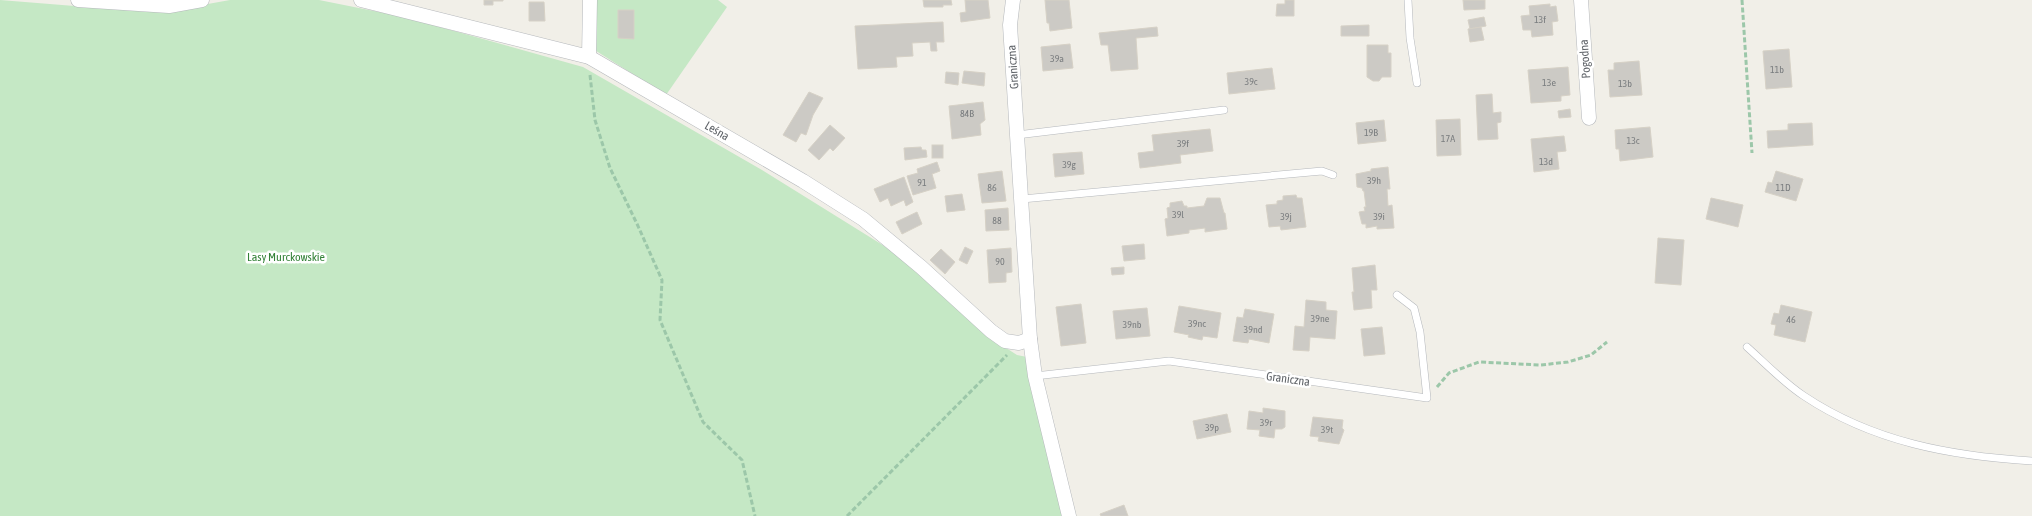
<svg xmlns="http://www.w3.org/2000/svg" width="2032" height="516" font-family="'Asap Condensed',sans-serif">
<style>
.green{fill:#c5e8c5}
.building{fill:#cccac5;stroke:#d6d1c6}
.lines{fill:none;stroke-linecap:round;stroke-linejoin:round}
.service-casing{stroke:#b5b8bc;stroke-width:8}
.minor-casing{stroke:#b5b8bc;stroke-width:15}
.path{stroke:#9cc7a9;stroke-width:3;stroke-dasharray:5 2.5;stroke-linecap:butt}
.service{stroke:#fff;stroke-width:7}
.minor{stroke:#fff;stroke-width:14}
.labels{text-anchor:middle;stroke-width:5;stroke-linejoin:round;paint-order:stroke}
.number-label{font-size:10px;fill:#7a7d7f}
.street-label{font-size:12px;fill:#5f6368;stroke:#fff}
.park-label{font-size:12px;fill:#348238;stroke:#fff}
</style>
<rect width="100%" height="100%" fill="#f1efe8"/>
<g class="green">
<polygon points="0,0 149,12 169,11 230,0 319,0 404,17 583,67 762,170 881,244 910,264 989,337 1017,355 1027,357 1063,516 0,516"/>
<polygon points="594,0 718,0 727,7 666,95 593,49"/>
</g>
<g class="building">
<polygon points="484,0 503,0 503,1 493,1 493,5 484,5"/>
<polygon points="923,0 951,0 952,5 943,5 943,7 924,7"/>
<polygon points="965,0 988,0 990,18 961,22 960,13 966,12"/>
<polygon points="1045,0 1069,0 1072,28 1050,31 1049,23 1047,23"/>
<polygon points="1285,0 1294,0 1294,16 1276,16 1277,4 1285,4"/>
<polygon points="1463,0 1485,0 1485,9 1464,10"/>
<polygon points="529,2 544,2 545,21 529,21"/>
<polygon points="1550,4 1550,7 1556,6 1558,21 1552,22 1553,35 1532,37 1531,30 1523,30 1521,16 1530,15 1529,6"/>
<polygon points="618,10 634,10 634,39 618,38"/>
<polygon points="1484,17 1486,26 1470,29 1468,20"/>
<polygon points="943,22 944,42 936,42 937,51 931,51 930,42 912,43 913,56 896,57 897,67 858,69 855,26"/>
<polygon points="1369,25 1369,36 1341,36 1341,26"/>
<polygon points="1157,27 1158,36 1136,38 1138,69 1111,71 1108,45 1101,45 1099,33"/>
<polygon points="1481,27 1484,40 1470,42 1468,29"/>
<polygon points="1070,44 1073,68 1043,71 1041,47"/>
<polygon points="1367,45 1388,45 1388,53 1391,53 1391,77 1382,77 1379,81 1373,81 1367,77"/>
<polygon points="1789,49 1792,87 1766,89 1763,51"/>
<polygon points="1639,61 1642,95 1610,97 1608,70 1614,70 1614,63"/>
<polygon points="1568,67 1570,95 1561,96 1561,101 1531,103 1528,70"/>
<polygon points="1272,68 1275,89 1229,94 1227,73"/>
<polygon points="964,71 985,73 984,86 962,83"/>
<polygon points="946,72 959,73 958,85 945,83"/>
<polygon points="809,92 823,98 813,115 806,135 801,133 796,142 783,135"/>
<polygon points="1492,94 1493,113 1501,112 1501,122 1497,123 1498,139 1478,140 1476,95"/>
<polygon points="983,102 985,120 980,124 981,135 952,139 949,106"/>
<polygon points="1570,109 1571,117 1559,118 1558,111"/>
<polygon points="1460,119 1461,155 1437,156 1436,120"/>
<polygon points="1384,120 1386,141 1358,144 1356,123"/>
<polygon points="1812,123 1813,145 1768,148 1767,131 1788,130 1788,124"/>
<polygon points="830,125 845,138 833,151 830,148 819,160 808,150"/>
<polygon points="1650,127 1653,157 1620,161 1619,149 1616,149 1615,130"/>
<polygon points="1210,129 1213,151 1180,155 1181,163 1140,168 1138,153 1154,151 1152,135"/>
<polygon points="1564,136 1566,151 1557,152 1559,169 1534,172 1531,139"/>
<rect x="932" y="145" width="11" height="13"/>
<polygon points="921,147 922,150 926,150 927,157 905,160 904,148"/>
<polygon points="1082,152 1084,174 1055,177 1053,154"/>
<polygon points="937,162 940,171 932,174 936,188 913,195 907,176 918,173 917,169"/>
<polygon points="1388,167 1390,189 1387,189 1388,206 1392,205 1394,228 1377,229 1377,226 1366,228 1366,224 1362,224 1359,212 1365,211 1364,207 1366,207 1364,191 1363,191 1362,188 1357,187 1356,174 1371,171 1371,169"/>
<polygon points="1002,171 1006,201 982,203 978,174"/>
<polygon points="1776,171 1803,179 1796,201 1765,192 1768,182 1772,183"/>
<polygon points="904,177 913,202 906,206 904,200 891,206 888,198 880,202 874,189"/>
<polygon points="962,194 965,210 947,212 945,196"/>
<polygon points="1296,195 1297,198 1302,198 1306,227 1281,230 1280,226 1269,227 1266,205 1277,204 1277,201 1283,200 1283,196"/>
<polygon points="1207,198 1220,198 1224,213 1225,213 1227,229 1205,232 1205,228 1189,230 1189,233 1167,236 1165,219 1168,218 1167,208 1170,207 1170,203 1182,201 1184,206 1187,206 1187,208 1204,206"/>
<polygon points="1711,198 1743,205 1738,227 1706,219"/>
<polygon points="1008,208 1009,230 986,231 985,210"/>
<polygon points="917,212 922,224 902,234 896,222"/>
<polygon points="1658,238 1684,240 1681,285 1655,283"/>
<polygon points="1144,244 1145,259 1124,261 1122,246"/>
<polygon points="965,247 973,251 967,264 959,260"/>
<polygon points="1011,248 1012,272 1006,273 1006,282 989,283 987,250"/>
<polygon points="941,249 955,262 945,274 930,260"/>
<polygon points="1375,265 1377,290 1371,290 1372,308 1354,310 1352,292 1354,292 1352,268"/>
<polygon points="1124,267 1124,274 1112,275 1111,268"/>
<polygon points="1306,300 1326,302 1326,310 1337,311 1335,339 1310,337 1309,351 1293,350 1295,326 1304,327"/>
<polygon points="1081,304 1086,343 1061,346 1056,307"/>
<polygon points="1781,305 1812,312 1805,342 1774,335 1776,325 1771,324 1774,313 1779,314"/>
<polygon points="1179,306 1221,313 1217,338 1203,336 1202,340 1188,337 1189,335 1174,332"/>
<polygon points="1147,308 1150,336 1116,339 1113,311"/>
<polygon points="1245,309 1274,314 1269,343 1249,339 1248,343 1233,341 1237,317 1243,318"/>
<polygon points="1382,327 1385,354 1364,356 1361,329"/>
<polygon points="1263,408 1285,411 1285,427 1282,429 1275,429 1274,438 1259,436 1260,430 1247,429 1249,411 1263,413"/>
<polygon points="1227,414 1231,432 1197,439 1193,421"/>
<polygon points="1313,417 1343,420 1342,428 1344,430 1339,444 1318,441 1319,437 1310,436"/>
<polygon points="1124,505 1128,516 1101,516 1100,514"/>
</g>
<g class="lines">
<g class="service-casing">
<g id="service">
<polyline points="1408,0 1410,38 1417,83"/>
<polyline points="1017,135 1224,110"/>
<polyline points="1022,199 1322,171 1333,175"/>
<path d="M1747,347c18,16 37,36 57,49 69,46 147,60 228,65"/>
<polyline points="1035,376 1169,361 1427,398 1420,332 1414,308 1397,295"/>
</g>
</g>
<g class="minor-casing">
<g id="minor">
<polyline points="78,0 169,6 202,0"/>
<polyline points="361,0 589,57 803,181 863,219 921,267 991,331 1005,341 1019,343 1030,339"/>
<polyline points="1013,0 1010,25 1030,339 1035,376 1069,516"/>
<polyline points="1581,0 1589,118"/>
<polyline points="589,57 590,0"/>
</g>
</g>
<g class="path">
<polyline points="1742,0 1752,153"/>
<polyline points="590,75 595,120 610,168 638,226 662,280 660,320 703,422 742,460 755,516"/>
<polyline points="1437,387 1449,373 1479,362 1541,365 1568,362 1591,355 1607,342"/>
<polyline points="847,516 1007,355"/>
</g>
<use href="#service" class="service"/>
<use href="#minor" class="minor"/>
</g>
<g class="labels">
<g class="number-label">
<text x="1540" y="23">13f</text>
<text x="1057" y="62">39a</text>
<text x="1777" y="73">11b</text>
<text x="1251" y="85">39c</text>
<text x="1549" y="86">13e</text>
<text x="1625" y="87">13b</text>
<text x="967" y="117">84B</text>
<text x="1371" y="136">19B</text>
<text x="1448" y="142">17A</text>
<text x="1633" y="144">13c</text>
<text x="1183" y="147">39f</text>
<text x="1546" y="165">13d</text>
<text x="1069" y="168">39g</text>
<text x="1374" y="184">39h</text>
<text x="922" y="186">91</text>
<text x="992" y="191">86</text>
<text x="1783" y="191">11D</text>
<text x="1178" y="218">39l</text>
<text x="1286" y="220">39j</text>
<text x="1379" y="220">39i</text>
<text x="997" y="224">88</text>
<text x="1000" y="265">90</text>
<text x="1320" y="322">39ne</text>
<text x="1791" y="323">46</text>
<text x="1197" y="327">39nc</text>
<text x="1132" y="328">39nb</text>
<text x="1253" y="333">39nd</text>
<text x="1266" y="426">39r</text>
<text x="1212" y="431">39p</text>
<text x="1327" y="433">39t</text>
</g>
<g class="street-label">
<text transform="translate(1585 59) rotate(-94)" y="4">Pogodna</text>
<text transform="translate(1013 67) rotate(-94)" y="4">Graniczna</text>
<text transform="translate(717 131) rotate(30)" y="4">Leśna</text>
<text transform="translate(1288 379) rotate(8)" y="4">Graniczna</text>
</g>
<g class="park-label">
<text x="286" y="261">Lasy Murckowskie</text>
</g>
</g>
</svg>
